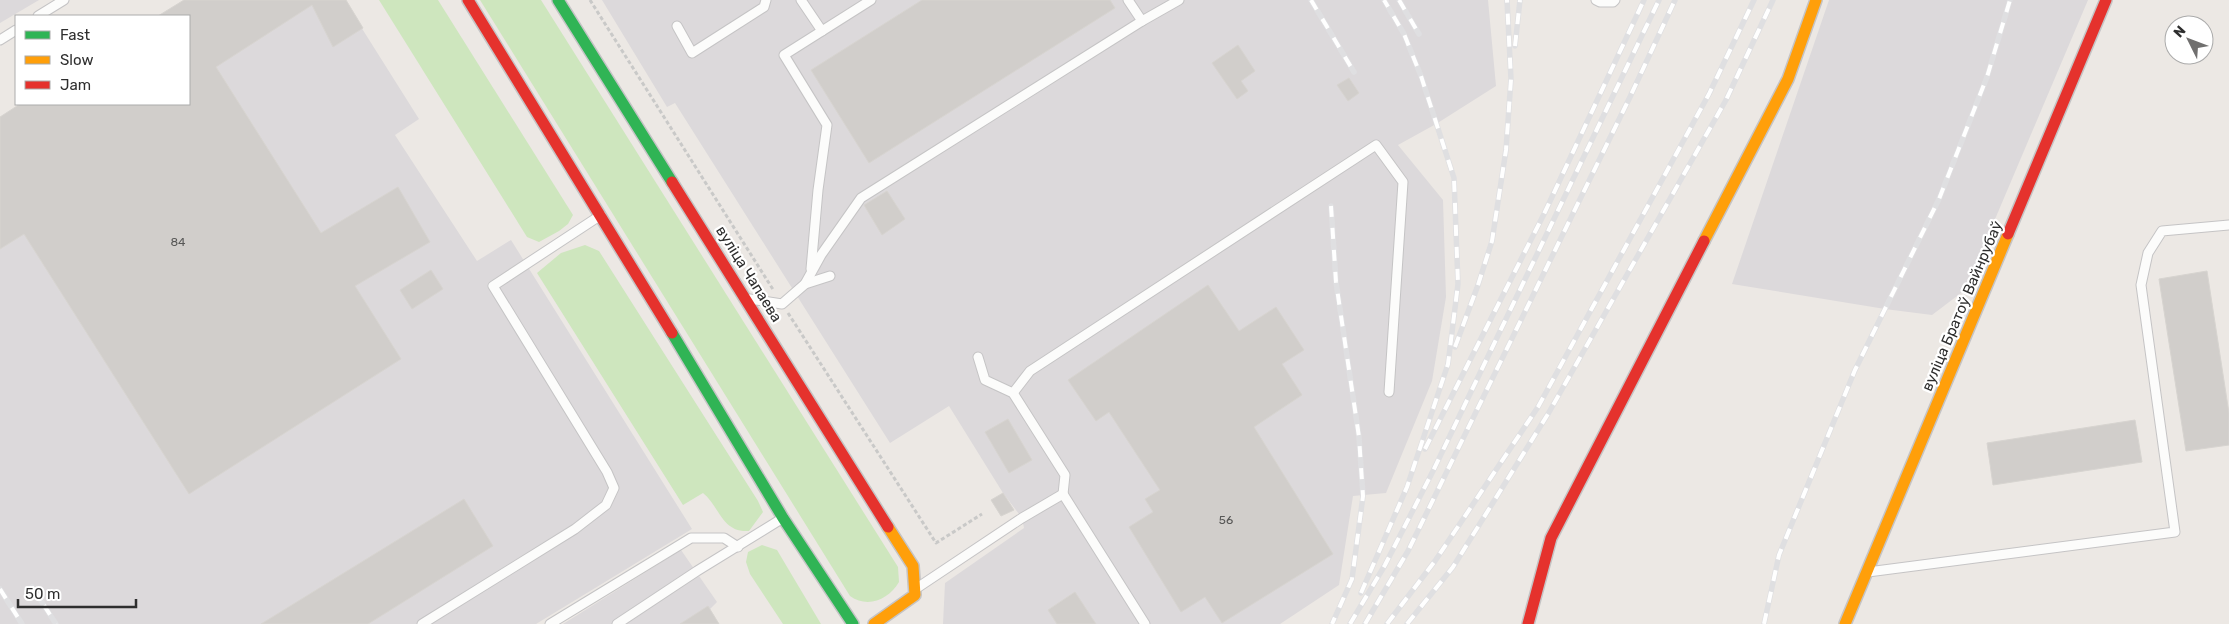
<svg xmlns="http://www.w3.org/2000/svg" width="2229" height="624" font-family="Rubik,sans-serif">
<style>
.industrial{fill:#dcd9db}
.green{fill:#cee6be}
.building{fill:#d1cecb;stroke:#d7d4d0}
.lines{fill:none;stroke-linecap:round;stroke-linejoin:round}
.lane-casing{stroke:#c5c4c5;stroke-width:11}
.fast-casing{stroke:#c5c4c5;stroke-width:14}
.slow-casing{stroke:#c5c4c5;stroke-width:14}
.jam-casing{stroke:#c5c4c5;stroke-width:14}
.path{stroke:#c9c9c8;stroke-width:3;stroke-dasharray:4 2.5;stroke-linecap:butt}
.lane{stroke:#fcfcfb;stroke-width:9}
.fast{stroke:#30b455;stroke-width:11}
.slow{stroke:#ff9f0a;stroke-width:11}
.jam{stroke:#e5322d;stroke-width:11}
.rail-casing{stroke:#dfdfe1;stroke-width:5.5}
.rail{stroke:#fff;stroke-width:4;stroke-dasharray:11;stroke-linecap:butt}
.labels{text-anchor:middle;stroke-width:4.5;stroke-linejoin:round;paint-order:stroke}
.number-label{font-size:12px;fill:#585857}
.street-label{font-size:15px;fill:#2e2e2e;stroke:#fff}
</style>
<rect width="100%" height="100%" fill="#ece8e4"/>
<g class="industrial">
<polygon points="0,0 39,0 0,23"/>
<polygon points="191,0 344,0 419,119 395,135 477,261 511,240 692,529 536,624 0,624 0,119 24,104 189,104 189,16 165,16"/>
<polygon points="602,0 1488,0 1496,86 1436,124 1398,145 1443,200 1446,297 1432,381 1386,493 1353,496 1339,585 1280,624 943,624 945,583 1024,528 1022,518 1003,493 949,406 890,443 675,103 667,107"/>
<polygon points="1829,0 2088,0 1965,290 1932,315 1885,309 1732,284"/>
<polygon points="681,550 717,602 710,609 719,624 563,624"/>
</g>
<g class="green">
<polygon points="379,0 438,0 573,215 568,224 559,231 539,242 527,237"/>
<path d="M480,0h61l357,567 1,15c-10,17 -31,27 -49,14z"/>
<path d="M585,245l14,6 159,250 5,11 -14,19c-27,2 -29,-24 -46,-38l-20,12 -146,-232 24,-20z"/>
<polygon points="762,545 777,550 821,624 783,624 750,574 746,562 748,552"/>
</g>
<g class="building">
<polygon points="184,0 346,0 363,28 333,47 312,5 216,67 321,233 398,187 430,242 355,286 401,359 189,494 24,234 0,249 0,117 20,104 189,104 189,16 158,16"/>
<polygon points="922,0 1110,0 1115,8 869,163 811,70"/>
<polygon points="1238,45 1255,71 1241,81 1248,91 1237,99 1212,63"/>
<polygon points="1349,78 1359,93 1348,101 1337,85"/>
<polygon points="887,191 905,219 882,235 864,205"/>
<polygon points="431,270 443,289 412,309 400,290"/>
<polygon points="2207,271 2229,413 2229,445 2186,451 2159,279"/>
<polygon points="1208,285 1239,331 1276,307 1304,350 1282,364 1302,395 1254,427 1333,554 1222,623 1205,597 1181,612 1129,527 1153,512 1145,499 1160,490 1109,412 1096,421 1068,380"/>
<polygon points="1008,419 1032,460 1009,473 985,432"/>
<polygon points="2135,420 2142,462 1993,485 1987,443"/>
<polygon points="1003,493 1014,510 1001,516 991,500"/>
<polygon points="464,499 493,546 368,624 261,624"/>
<polygon points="1075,592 1096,624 1057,624 1048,610"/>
<polygon points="708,606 719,624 680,624"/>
</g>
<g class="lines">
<g class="lane-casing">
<g id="lane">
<polyline points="801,0 822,31"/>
<polyline points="1596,0 1600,2 1613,2 1615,0"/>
<polyline points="38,16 64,0"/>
<polyline points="1142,21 1179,0"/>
<polyline points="677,26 692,53 764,7 766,0"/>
<polyline points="0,40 16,30"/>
<polyline points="811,269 818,190 827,125 784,55 871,0"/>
<polyline points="805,284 821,255 861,198 1142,21 1128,0"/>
<polyline points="750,299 782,304 805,284 830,276"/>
<polyline points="978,357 985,380 1013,393 1065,475 1063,494"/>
<polyline points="1013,393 1030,371 1376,145 1403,182 1389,392"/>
<polyline points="1868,572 2175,532 2141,285 2148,253 2162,231 2229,225"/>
<polyline points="917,588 1022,518 1063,494 1145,624"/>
<polyline points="422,624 575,529 606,505 614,488 607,472 493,286 601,215"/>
<polyline points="550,624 691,538 724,538 738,547"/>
<polyline points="617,624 697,571 783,518"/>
</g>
</g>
<g class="fast-casing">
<g id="fast">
<polyline points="558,0 672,182"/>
<polyline points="672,333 783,518 853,624"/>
</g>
</g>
<g class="slow-casing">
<g id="slow">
<polyline points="1704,241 1788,79 1816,0"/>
<polyline points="874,624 915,595 913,566 888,527"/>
<polyline points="1845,624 2008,234"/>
</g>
</g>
<g class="jam-casing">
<g id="jam">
<polyline points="468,0 672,333"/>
<polyline points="672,182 888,527"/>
<polyline points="2008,234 2106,0"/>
<polyline points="1528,624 1551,538 1704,241"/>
</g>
</g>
<g class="path">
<polyline points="590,0 774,291"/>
<polyline points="788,313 936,543 982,514"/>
</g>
<use href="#lane" class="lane"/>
<use href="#fast" class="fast"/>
<use href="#slow" class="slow"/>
<use href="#jam" class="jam"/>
<g class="rail-casing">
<g id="rail">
<polyline points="1311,0 1354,72"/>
<polyline points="1399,0 1419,34"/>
<polyline points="1515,46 1520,0"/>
<polyline points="1331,206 1336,282 1359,437 1363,496 1352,579 1332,624"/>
<polyline points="1455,347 1478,285 1492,241 1506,150 1511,79 1507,0"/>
<polyline points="1425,449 1544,214 1644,0"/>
<polyline points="32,587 56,624"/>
<polyline points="0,589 22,624"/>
<polyline points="1361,593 1407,487 1448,364 1458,284 1454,178 1421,76 1404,34 1384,0"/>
<polyline points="1350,624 1385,565 1433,471 1659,0"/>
<polyline points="1365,624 1408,551 1630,97 1675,0"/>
<polyline points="1387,624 1435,561 1538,407 1709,94 1754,0"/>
<polyline points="1407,624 1453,567 1548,414 1726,100 1773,0"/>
<polyline points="1764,624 1779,555 1855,370 1939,199 1987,77 2010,0"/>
</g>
</g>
<use href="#rail" class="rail"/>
</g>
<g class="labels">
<g class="number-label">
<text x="178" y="246">84</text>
<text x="1226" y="524">56</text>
</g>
<g class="street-label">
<text transform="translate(749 274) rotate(58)" y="5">вуліца Чапаева</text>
<text transform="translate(1962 306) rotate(-67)" y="5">вуліца Братоў Вайнрубаў</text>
</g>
</g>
<rect x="15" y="15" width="175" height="90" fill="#ffffff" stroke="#ababab"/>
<rect x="25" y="31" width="25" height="8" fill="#30b455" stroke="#ababab"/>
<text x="60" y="40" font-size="15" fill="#2e2e2e">Fast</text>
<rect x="25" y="56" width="25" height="8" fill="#ff9f0a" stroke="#ababab"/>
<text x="60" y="65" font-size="15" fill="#2e2e2e">Slow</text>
<rect x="25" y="81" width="25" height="8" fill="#e5322d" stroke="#ababab"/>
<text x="60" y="90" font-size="15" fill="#2e2e2e">Jam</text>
<g transform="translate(2189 40) rotate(312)"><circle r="24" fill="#ffffff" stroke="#ababab"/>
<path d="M0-4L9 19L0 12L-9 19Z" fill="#706f6e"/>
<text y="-8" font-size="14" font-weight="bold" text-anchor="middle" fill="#2e2e2e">N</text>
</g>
<path d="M18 599v8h118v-8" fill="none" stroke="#2e2e2e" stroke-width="2.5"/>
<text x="25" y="599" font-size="15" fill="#2e2e2e" stroke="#ffffff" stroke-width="4" paint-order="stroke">50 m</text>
</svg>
